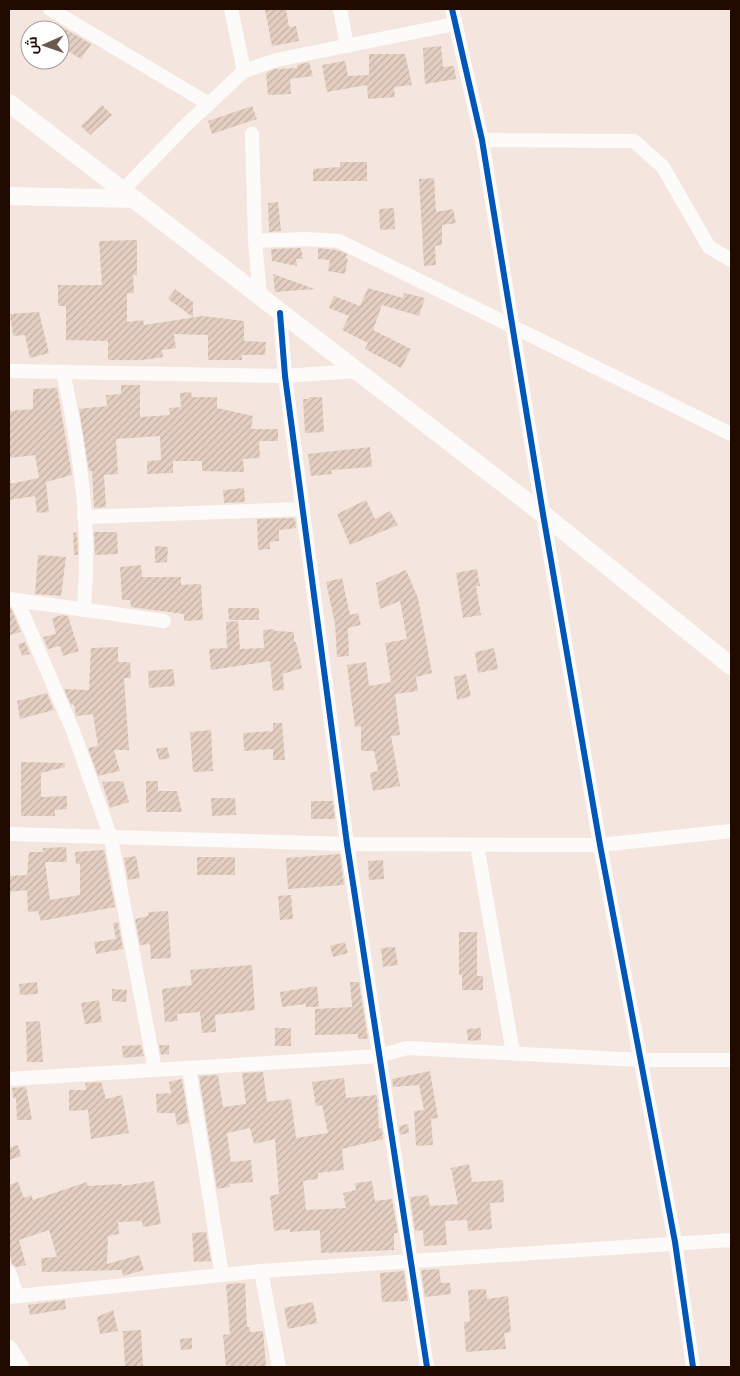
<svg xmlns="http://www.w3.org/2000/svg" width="740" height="1376" font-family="'Noto Sans',Cairo,sans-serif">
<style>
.building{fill:url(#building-hatch)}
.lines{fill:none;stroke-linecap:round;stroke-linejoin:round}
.minor{stroke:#fdfbfa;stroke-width:14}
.tertiary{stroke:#fdfbfa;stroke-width:18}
.cycleway-casing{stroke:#fff;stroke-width:9}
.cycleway{stroke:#0057b8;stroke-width:6}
</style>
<defs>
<pattern id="building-hatch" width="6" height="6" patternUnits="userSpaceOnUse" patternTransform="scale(1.25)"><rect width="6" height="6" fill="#e3cec1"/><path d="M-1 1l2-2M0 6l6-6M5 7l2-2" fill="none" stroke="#c2b0a4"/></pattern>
</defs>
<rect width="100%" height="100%" fill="#f4e6de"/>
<g class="building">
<polygon points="265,9 286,9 289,27 296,26 299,41 272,46"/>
<polygon points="60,26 91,44 81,59 60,46"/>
<polygon points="441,46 443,67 454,66 456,79 425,84 423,48"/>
<polygon points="369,54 405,54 412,85 394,87 395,97 368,99 367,85 327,92 322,65 345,61 348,76 369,75"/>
<polygon points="309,62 313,76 290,79 291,94 268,95 266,73 275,69 297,68 297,65"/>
<polygon points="102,105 112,115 90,135 81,126"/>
<polygon points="252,106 257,119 212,134 208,121"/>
<polygon points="340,162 367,162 367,181 313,181 313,169 340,167"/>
<polygon points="434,178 436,212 453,209 456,223 442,225 442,245 435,246 436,265 424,266 419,179"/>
<polygon points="278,202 281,231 269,232 268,203"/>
<polygon points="394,208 395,229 380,230 379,209"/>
<polygon points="137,240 137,275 133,275 134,293 127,293 127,322 143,320 144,325 203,316 244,321 244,341 266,342 265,355 242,355 242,360 208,360 208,335 174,334 176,348 162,350 163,357 142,360 108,360 108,341 66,340 66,306 58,306 58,285 102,285 99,241"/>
<polygon points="301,248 303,259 296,259 297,266 272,261 271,249"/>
<polygon points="318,248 337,250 347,254 346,258 348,259 345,274 328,271 330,260 318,259"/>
<polygon points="273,274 315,289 275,292"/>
<polygon points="368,288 403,298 404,293 425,298 419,316 382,305 373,330 411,349 401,368 365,349 368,343 342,330 349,316 329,308 334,296 360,306"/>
<polygon points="175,289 193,302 193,317 168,299"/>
<polygon points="39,312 49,353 30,358 25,335 13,336 10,314"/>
<polygon points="121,385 140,385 140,417 170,415 169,408 181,407 180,393 191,392 192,397 217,397 217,408 253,416 251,429 278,429 278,441 259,441 260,458 243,459 244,472 202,471 202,461 173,461 173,473 147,474 147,461 161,460 160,436 116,439 118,474 104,475 106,507 94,508 92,471 89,471 79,409 107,406 106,395 121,394"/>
<polygon points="57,388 72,475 46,482 49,512 37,513 35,496 9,500 9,484 39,478 35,455 9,458 9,411 33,409 33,389"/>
<polygon points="309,397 322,397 324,432 305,433 303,399 310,399"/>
<polygon points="370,447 372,467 331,470 332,474 311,476 308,454"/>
<polygon points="244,488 245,502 224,503 223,490"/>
<polygon points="366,500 375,519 390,511 398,525 350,545 337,514"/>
<polygon points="295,518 296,528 279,530 279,541 270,542 270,549 258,550 257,519"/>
<polygon points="77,532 78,555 74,555 73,533"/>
<polygon points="94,532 117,532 118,554 95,555"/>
<polygon points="155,546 168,547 167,562 155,563"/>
<polygon points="38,555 66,557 61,596 35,594"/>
<polygon points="141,565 142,577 181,577 181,585 201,584 203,620 184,621 184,614 131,607 130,600 122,600 120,567"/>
<polygon points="477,569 480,586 476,586 481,615 463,618 456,573"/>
<polygon points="406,570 418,598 432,673 416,677 418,691 395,694 400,735 391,736 400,786 373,791 370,773 378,771 374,751 361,751 361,726 355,727 347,665 366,662 369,686 391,682 385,643 407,639 400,601 380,609 376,583"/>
<polygon points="342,578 350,615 358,613 361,625 348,628 349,656 337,657 335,624 326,582"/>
<polygon points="9,608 11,608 21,632 9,635"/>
<polygon points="228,608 259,608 259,620 229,620"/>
<polygon points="62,615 68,616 79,651 63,656 60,646 48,649 43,637 56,634 52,618"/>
<polygon points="238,621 240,649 264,648 263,630 274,629 275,631 294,632 294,642 296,642 302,668 283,674 284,690 273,691 270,661 211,670 209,649 227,648 226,622"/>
<polygon points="25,642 30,654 22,656 18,644"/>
<polygon points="118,647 118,662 130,662 131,678 124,678 129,750 114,750 120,771 98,776 88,748 98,746 93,714 76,716 74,704 71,705 64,689 89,690 91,648"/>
<polygon points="494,648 498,669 478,673 475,652"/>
<polygon points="173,669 175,686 149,688 148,671"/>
<polygon points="466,674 471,696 457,700 454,677"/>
<polygon points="47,693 54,710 20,719 17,701"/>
<polygon points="273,723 282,723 285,760 273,760 273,749 244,751 243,733 273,731"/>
<polygon points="211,730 213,771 193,772 190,732"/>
<polygon points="167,747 170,758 159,760 156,749"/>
<polygon points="21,762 65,763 65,767 41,773 41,797 67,796 67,809 55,810 55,816 21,816"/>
<polygon points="123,781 129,802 110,808 102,782"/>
<polygon points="146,781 158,781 158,791 177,791 182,812 146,812"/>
<polygon points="211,798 235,798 236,815 212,816"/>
<polygon points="311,801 333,801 335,819 311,819"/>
<polygon points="66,847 67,862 45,862 50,900 80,895 80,864 76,864 75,852 104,850 115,907 41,921 38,911 28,912 27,890 9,892 9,876 27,875 29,852 43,852 43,848"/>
<polygon points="340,854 344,885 288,889 286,858"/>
<polygon points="136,856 140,878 128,880 124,858"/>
<rect x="197" y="857" width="38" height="18"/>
<polygon points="383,860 384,879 369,880 368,861"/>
<polygon points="291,895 293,919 280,920 278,896"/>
<polygon points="168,911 171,958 151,959 150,944 140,945 135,919 148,916 148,912"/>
<polygon points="118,922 123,949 96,954 94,942 116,939 113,923"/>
<polygon points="459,932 477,932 477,976 483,976 483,990 462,990 462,975 459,975"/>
<polygon points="345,942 348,953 333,957 330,946"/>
<polygon points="395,947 398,965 383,967 381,948"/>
<polygon points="252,965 255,1010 215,1015 216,1032 202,1033 200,1012 177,1014 178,1021 165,1022 162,989 192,985 190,970"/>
<polygon points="37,982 38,994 20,995 19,984"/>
<polygon points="350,982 359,982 368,1039 358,1039 358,1034 315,1035 315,1009 352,1007"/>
<polygon points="317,986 319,1007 306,1007 306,1004 282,1007 280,992"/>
<polygon points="112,989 127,990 126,1002 112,1001"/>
<polygon points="99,1000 102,1022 85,1024 81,1003"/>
<polygon points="40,1021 43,1062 27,1062 26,1022"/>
<rect x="275" y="1028" width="16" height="18"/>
<polygon points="481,1028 481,1040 468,1041 467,1029"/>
<polygon points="141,1045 144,1056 123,1058 122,1046"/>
<polygon points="159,1045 169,1045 169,1054 161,1055"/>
<polygon points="430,1071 438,1118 431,1119 433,1145 416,1146 414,1111 424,1110 419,1085 393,1087 392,1079"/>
<polygon points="263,1072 267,1102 291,1099 296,1138 328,1133 322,1105 316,1106 312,1082 344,1078 346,1098 377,1095 379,1129 382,1128 383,1139 342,1149 344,1170 318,1173 318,1179 303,1181 306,1210 346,1208 343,1193 356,1190 355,1183 372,1181 375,1201 392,1199 398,1233 394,1233 394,1250 321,1253 320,1230 290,1232 290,1229 274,1231 270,1196 279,1194 275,1139 254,1144 250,1128 227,1133 231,1162 251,1160 253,1182 229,1184 230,1187 217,1189 199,1076 218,1075 223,1107 246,1104 242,1073"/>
<polygon points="182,1079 189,1123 177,1125 175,1113 157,1113 156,1094 171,1093 169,1082"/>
<polygon points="101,1082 106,1099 122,1095 129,1133 91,1139 88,1110 69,1111 69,1090 86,1090 85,1083"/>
<polygon points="26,1087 32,1120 17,1120 16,1098 13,1098 12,1088"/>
<polygon points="408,1124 409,1133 400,1135 399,1126"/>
<polygon points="18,1145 21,1156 9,1160 9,1148"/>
<polygon points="469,1164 472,1182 503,1180 504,1202 490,1203 492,1229 468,1231 467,1220 445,1221 447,1245 424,1246 423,1230 415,1231 410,1197 428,1195 430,1206 458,1204 451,1168"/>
<polygon points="154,1181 161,1224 143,1227 142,1221 118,1222 119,1234 108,1236 107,1264 139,1255 144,1270 123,1276 122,1270 42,1272 41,1258 57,1257 49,1230 19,1240 26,1265 16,1267 12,1264 9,1250 9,1185 18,1182 24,1198 31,1195 33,1200 87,1182 88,1186 122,1184 122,1186"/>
<polygon points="206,1232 211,1261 194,1262 192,1233"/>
<polygon points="439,1269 441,1283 450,1283 451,1294 425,1297 421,1270"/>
<polygon points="404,1271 408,1301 382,1302 380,1273"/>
<polygon points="245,1283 247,1327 250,1327 250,1332 263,1331 266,1366 226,1367 223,1335 230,1334 226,1284"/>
<polygon points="486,1289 487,1299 508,1296 511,1332 504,1333 506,1349 466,1352 464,1322 470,1321 468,1290"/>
<polygon points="65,1300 66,1309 30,1315 28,1305"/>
<polygon points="313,1302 317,1323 288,1329 284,1308"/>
<polygon points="113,1310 118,1331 100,1334 97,1317"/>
<polygon points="141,1330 143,1367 125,1367 123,1331"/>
<polygon points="192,1338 192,1349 181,1350 180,1339"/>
</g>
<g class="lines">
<g class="minor">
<polyline points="50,9 209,104"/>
<polyline points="231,9 244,71"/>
<polyline points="340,9 347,46"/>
<polyline points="452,9 482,140 543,514 600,845 675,1242 693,1367"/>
<polyline points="252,134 255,241 260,297"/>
<polyline points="482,140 634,141 663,167 709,247 731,260"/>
<polyline points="123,190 186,125 244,71 276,60 455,24"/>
<polyline points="255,241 305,239 339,241 731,434"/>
<polyline points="280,313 285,376 347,844 427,1367"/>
<polyline points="9,371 285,376 355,371"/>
<path d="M63,372c12,54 21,110 23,166 1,24 -1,48 -2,72"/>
<polyline points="84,517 303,509"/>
<polyline points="9,599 164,621"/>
<polyline points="17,600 73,731 111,838 155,1070"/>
<polyline points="9,834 347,844 600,845 731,831"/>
<polyline points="477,845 513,1053"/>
<polyline points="189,1068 222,1275"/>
<polyline points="9,1079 379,1056 407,1048 641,1060 731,1060"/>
<polyline points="261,1271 279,1367"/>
<polyline points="9,1272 17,1296"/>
<polyline points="9,1297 261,1271 731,1240"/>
</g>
<g class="tertiary">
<polyline points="9,103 543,514 731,666"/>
<polyline points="9,196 135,199"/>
<polyline points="9,1349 20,1367"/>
</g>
<g class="cycleway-casing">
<g id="cycleway">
<polyline points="452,9 482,140 543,514 600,845 675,1242 693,1367"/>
<polyline points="280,313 285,376 347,844 427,1367"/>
</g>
</g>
<use href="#cycleway" class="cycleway"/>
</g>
<rect width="740" height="1376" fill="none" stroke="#210b00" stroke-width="20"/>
<g transform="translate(45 45) rotate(268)"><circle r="24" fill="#ffffff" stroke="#a69d99"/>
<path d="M0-4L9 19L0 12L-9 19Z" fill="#6b584e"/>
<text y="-8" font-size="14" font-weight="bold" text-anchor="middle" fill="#210b00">ش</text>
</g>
</svg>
